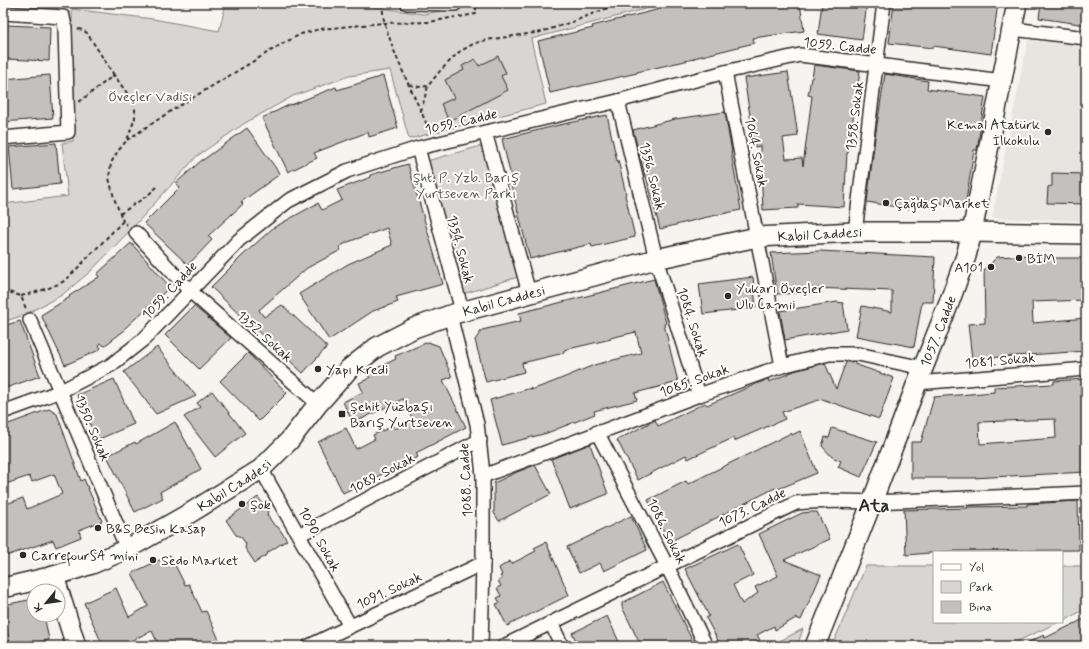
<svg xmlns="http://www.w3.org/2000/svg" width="1089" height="649" font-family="Mynerve,sans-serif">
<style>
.built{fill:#e6e5e0}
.green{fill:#d7d6d2;stroke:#81807e}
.building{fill:#c2c1be;stroke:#2b2b2b;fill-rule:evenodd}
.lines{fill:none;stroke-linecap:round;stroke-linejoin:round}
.street-casing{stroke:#2b2b2b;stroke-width:16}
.secondary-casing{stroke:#2b2b2b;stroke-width:22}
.path{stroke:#2b2b2b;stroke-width:2;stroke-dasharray:4 3;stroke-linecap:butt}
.street{stroke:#fdfcf7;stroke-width:13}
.secondary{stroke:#fdfcf7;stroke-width:19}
.poi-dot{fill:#2b2b2b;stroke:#fdfcf7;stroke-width:1.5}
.labels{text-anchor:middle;stroke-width:4;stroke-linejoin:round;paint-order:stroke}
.street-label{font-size:14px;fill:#2b2b2b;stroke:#fdfcf7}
.park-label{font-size:14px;fill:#565655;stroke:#fdfcf7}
.poi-label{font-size:14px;fill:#2b2b2b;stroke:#fdfcf7;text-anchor:start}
.district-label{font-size:18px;font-weight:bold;fill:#2b2b2b;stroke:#fdfcf7}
</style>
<rect width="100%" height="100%" fill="#f5f4ef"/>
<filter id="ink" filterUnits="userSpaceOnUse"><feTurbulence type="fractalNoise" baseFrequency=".025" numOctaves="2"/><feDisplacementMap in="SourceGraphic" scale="8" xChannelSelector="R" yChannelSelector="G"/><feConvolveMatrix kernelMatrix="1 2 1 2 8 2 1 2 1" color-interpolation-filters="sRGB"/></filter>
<g filter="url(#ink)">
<polygon class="built" points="1028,40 1086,46 1086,221 992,218"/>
<g class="green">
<polygon points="226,3 355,3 367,6 423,14 471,6 471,3 668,3 531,39 546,104 409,139 390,70 349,76 293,96 245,123 197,156 137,223 91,271 62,295 24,315 3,322 3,204 68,196 62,143 73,141 72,9 153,19 219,31"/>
<polygon points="488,144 521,276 463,294 427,161"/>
<polygon points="866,566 934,566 934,622 1059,622 1007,646 832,646"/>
<polygon points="1062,566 1086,566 1086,609 1062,621"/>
<polygon points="803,629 797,646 770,646"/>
</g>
<g class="building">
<polygon points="684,3 800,3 804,31 753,38 754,43 694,58 694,59 637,72 637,73 550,93 538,41 593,28 592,26"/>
<polygon points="822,3 867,3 862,40 818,34"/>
<polygon points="894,3 998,3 991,54 933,46 933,48 889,43"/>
<polygon points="1041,3 1086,3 1086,25 1039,18"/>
<polygon points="7,25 50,27 49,61 6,59"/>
<polygon points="498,56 506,73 501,76 508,90 449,121 441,104 454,98 445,80 464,70 462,66 475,59 479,66"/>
<polygon points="814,65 860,71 848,153 847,153 844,207 798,204 798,208 763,210 760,146 755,147 744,78 788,72 798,136 783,138 786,159 802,158 803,166 812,96 808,95 811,78 812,78"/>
<polygon points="885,74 928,81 927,89 985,97 979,138 977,150 974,150 965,207 911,198 909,209 867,202 875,138"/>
<polygon points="50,75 53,118 3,122 3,79"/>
<polygon points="383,76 398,128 369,137 368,132 314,153 317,158 288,172 262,118 291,104 291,105 336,87 337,90"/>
<polygon points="725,112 729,136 732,152 731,152 741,210 703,218 660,229 646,176 645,176 633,130 675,119"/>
<polygon points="607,115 617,161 618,160 626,194 625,195 635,237 592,247 591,244 530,259 510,181 512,181 502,139 559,125"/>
<polygon points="247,128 280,174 241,202 243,204 208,236 212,240 188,265 144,223 180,187 176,183 202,160 203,160"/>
<polygon points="56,143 60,184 13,189 9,147"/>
<polygon points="408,164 443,284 396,297 398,302 373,311 329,340 299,294 348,264 392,245 387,228 348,242 339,247 341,250 307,268 259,310 264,317 282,305 327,347 303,373 252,326 251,326 211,287 242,256 273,228 318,203 322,210 342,200 337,190 371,177 370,175"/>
<polygon points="1052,173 1086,174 1086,204 1047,203 1048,187 1052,186"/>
<polygon points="131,243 170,287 124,329 125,330 104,346 101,343 99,345 101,348 97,351 65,365 41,315 70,297 69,296 99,277 97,274"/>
<polygon points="820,251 935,257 933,302 922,302 914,347 856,336 862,306 892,312 892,291 812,288 811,293 777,294 771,253"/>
<polygon points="1030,255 1030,258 1086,258 1086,300 1032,302 1033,323 1086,318 1086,351 972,359 968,324 985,323 984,270 997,257"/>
<polygon points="753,277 756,308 703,314 699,284"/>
<polygon points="654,279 666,323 664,324 678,382 635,393 637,400 594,411 595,414 547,433 502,445 490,400 531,388 531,390 553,382 594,365 641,353 636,332 610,338 611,339 564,350 564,353 522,363 524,372 486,382 475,340 482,330 521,321 519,313"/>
<polygon points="837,302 843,303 847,329 785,340 780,311"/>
<polygon points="194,306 231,338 199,369 165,335"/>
<polygon points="20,321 40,376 3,389 3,326"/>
<polygon points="428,342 439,346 452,377 443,380 466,427 416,453 418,457 343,493 318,442 346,428 356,449 375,439 373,435 393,426 395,429 413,420 403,399 353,423 343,402 363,392 359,383 370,378 367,373 396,359 395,356"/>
<polygon points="157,347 196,396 156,414 124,372"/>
<polygon points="248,353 287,393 259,421 220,381"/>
<polygon points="846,362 849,362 894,378 879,419 822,399 782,412 785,419 734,441 733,438 688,459 686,455 638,480 617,440 655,420 658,426 705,403 707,405 761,382 768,379 769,382 794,371 825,363 836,389"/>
<polygon points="114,379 134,424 97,440 77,395"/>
<path d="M1086,379v41h-2l2,52 -114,6h-61v-36h10l13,-45 60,-5v-5l60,-3v-3zM1055,419l1,19 -76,6 -1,-22z"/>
<polygon points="212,391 245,433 215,457 184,417 200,407 197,403"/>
<polygon points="49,409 57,414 81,481 84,479 102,521 79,530 81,537 56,547 53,540 3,557 3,505 23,498 27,509 62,494 54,474 32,482 29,476 3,485 3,426"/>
<polygon points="175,422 201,469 160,492 163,498 135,512 107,456 135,442 136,444"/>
<polygon points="832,428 877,442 861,477 838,467 841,461 832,457 822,446 825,437 829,438"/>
<polygon points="800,431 817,473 776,490 775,488 669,542 648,500 686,481 688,484 791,433 792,435"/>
<polygon points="590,444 608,494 570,509 551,459"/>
<polygon points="535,465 551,494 499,521 494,513 494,483 517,472"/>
<polygon points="258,497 268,511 267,515 274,525 278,527 287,540 267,553 268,554 255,563 245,548 246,544 241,537 236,535 226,520"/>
<polygon points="1078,501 1079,550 953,551 906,555 904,510 968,508 967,507 1027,506 1027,504"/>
<polygon points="811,512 817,512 830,539 784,560 821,575 801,620 796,618 775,630 774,626 757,635 760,640 749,646 721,646 706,618 709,616 685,569 738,544 753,575 733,585 742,604 758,593 755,587 778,576 759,534 802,513"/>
<polygon points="631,516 647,550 604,571 600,563 579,573 567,547"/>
<polygon points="546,542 569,595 507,626 496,604 500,603 497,598 501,596 497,588 501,586 498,581 502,579 500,576 502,575 499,568 510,561 511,564 536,551 534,548"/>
<polygon points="170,555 185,585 189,584 202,612 206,611 222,646 159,646 152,631 119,646 103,646 84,603 116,588 129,617 148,606 132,573"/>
<polygon points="663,582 695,646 641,646 622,607 622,603"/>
<polygon points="34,599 34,615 44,615 49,640 22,646 18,646 17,642 10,643 3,611 3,605"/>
<polygon points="607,616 621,646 579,646 572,633"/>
<polygon points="1086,618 1086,646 1020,646 1044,635 1045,638"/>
</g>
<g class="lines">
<g class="street-casing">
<g id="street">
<polyline points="407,3 455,4"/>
<polyline points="3,13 63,17 65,28 68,132 3,138"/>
<polyline points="1013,29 1086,38"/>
<polyline points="725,72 782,366"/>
<polyline points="618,101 656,259 699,395"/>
<polyline points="485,132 529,293"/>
<polyline points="418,148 462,311"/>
<polyline points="855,232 884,3"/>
<polyline points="136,233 190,291 318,404"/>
<polyline points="450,315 477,424 481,456 483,476 483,563 481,646"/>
<polyline points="30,320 127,549"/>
<polyline points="917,383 1086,369"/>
<polyline points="3,412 61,391 111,365 144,339 239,240 288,201 347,171 418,148 618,101 725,72 800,55 1002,81"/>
<polyline points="597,432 667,566 706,646"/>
<polyline points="261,469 350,626"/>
<polyline points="483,476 699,395 782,366 829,354 858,354 923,368"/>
<polyline points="299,535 480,440"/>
<polyline points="551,623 562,646"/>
<polyline points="309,646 483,563"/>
<path d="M504,646l292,-143c26,-3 50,-2 76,-1l214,-9"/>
</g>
</g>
<g class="secondary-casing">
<g id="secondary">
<polyline points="54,576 76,646"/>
<path id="s1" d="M3,588l51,-12 38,-12 35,-15 63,-36 71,-44 28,-28 29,-37 31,-35 28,-22 37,-19 36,-13 206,-56 101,-22 98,-5h117l114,2"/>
<path id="s2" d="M815,646l57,-144 45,-119 32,-80 17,-47 6,-24 45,-229"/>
</g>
</g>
<g class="path">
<path d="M382,3c1,7 1,15 3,21 11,38 30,72 45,108"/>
<polyline points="477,6 488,6 507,3"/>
<polyline points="459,17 476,14 476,3"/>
<polyline points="78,29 83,30 87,33 114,75"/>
<polyline points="410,85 419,87 428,86"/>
<polyline points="79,102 114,75 132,100 135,108 135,118 127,140 118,151 111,163 109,178 114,198 123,221"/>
<polyline points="421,111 428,86 440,71 459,52 473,44 486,40 541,32 572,22 620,3"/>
<polyline points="127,140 174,109 282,44 301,34 320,29 384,23 430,22 455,17"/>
<polyline points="120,214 148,195 157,187"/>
<polyline points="3,290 21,296 26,309"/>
<path d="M21,296c16,-4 31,-8 45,-16l57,-59 4,4"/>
</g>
<use href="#street" class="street"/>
<use href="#secondary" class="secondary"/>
</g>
</g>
<g class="poi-dot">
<circle cx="1048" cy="132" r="4"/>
<circle cx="886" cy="203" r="4"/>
<circle cx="1019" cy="258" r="4"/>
<circle cx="991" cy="267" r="4"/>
<circle cx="728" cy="296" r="4"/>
<circle cx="318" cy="369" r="4"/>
<rect x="338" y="410" width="8" height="8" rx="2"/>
<circle cx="242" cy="504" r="4"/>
<circle cx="98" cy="528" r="4"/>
<circle cx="23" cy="555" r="4"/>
<circle cx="153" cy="560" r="4"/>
</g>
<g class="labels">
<g class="street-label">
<text transform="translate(840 45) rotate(6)" y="5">1059. Cadde</text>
<text transform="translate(854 116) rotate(-83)" y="5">1358. Sokak</text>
<text transform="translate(461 121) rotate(-13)" y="5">1059. Cadde</text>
<text transform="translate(757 152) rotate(79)" y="5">1064. Sokak</text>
<text transform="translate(653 176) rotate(76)" y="5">1356. Sokak</text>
<text dy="5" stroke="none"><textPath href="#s1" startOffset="915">Kabil Caddesi</textPath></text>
<text transform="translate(461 249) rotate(75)" y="5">1354. Sokak</text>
<text transform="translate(169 290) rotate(-47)" y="5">1059. Cadde</text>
<text dy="5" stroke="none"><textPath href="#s1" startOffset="591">Kabil Caddesi</textPath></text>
<text transform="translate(693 322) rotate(72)" y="5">1084. Sokak</text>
<text dy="5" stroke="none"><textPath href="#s2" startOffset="338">1057. Cadde</textPath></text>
<text transform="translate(265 336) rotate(42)" y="5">1352. Sokak</text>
<text transform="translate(1000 360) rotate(-5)" y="5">1081. Sokak</text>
<text transform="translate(694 380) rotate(-20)" y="5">1085. Sokak</text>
<text transform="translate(93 428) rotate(67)" y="5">1350. Sokak</text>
<text transform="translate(382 473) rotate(-28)" y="5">1089. Sokak</text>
<text transform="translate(465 480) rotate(-93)" y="5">1088. Cadde</text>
<text dy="5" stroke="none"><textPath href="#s1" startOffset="255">Kabil Caddesi</textPath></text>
<text transform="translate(752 507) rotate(-26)" y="5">1073. Cadde</text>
<text transform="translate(667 531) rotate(63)" y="5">1086. Sokak</text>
<text transform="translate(320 539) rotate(61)" y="5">1090. Sokak</text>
<text transform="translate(389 590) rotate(-25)" y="5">1091. Sokak</text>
</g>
<g class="park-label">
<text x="150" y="101">Öveçler Vadisi</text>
<text x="466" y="182">Şht. P. Yzb. Barış<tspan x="466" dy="16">Yurtseven Parkı</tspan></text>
</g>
<g class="poi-label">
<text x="1040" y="129" text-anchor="end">Kemal Atatürk<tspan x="1040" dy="16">İlkokulu</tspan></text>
<text x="894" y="208">Çağdaş Market</text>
<text x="1027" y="263">BİM</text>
<text x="983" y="272" text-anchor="end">A101</text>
<text x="736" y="293">Yukarı Öveçler<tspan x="736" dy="16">Ulu Camii</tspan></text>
<text x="326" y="374">Yapı Kredi</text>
<text x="350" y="411">Şehit Yüzbaşı<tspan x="350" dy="16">Barış Yurtseven</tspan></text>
<text x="250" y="509">Şok</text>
<text x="106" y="533">B&amp;S Besin Kasap</text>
<text x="31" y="560">CarrefourSA mini</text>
<text x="161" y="565">Sedo Market</text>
</g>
<g class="district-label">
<text x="874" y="511">Ata</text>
</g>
</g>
<rect width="1089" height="649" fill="none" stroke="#fdfcf7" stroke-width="16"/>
<rect x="8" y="8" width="1073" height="633" fill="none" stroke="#2b2b2b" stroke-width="1.5" filter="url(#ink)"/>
<rect x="933" y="551" width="130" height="72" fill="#fdfcf7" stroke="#a9a8a5"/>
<rect x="941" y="564" width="20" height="6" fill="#fdfcf7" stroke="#a9a8a5"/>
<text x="969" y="571" font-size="12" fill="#2b2b2b">Yol</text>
<rect x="941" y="581" width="20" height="12" fill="#d7d6d2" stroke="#a9a8a5"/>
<text x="969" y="591" font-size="12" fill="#2b2b2b">Park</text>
<rect x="941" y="601" width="20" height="12" fill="#c2c1be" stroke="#a9a8a5"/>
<text x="969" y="611" font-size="12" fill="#2b2b2b">Bina</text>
<g transform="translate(46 603) rotate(241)"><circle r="19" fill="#fdfcf7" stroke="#a9a8a5"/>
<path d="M0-3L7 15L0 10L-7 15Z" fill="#2b2b2b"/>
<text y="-6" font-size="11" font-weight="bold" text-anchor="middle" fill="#2b2b2b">K</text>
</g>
</svg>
